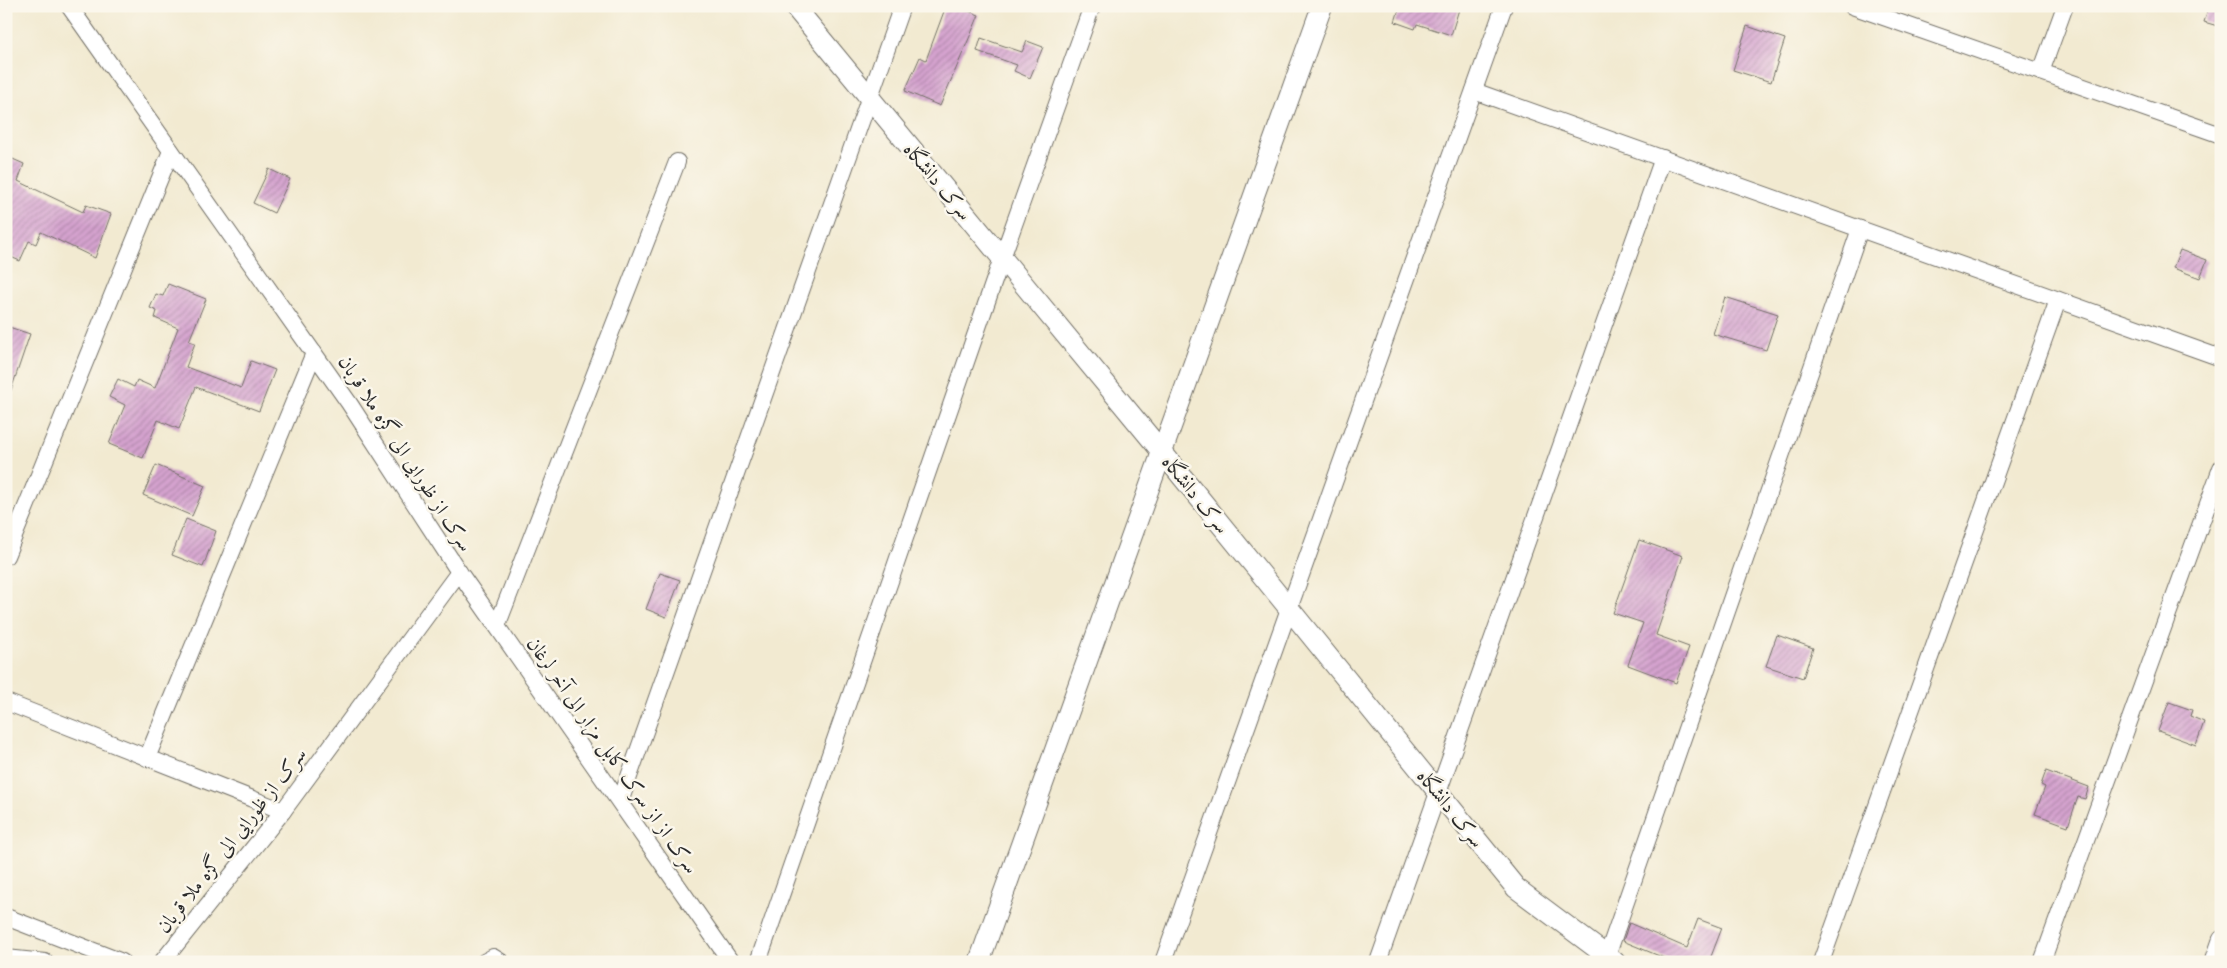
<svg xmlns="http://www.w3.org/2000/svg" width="2227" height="968" font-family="'Old Standard TT',Amiri,serif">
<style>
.building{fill:url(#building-hatch)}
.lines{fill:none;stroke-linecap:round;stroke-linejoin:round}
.minor-casing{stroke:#716e65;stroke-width:18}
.tertiary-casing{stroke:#716e65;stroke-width:22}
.minor{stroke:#fff;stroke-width:16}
.tertiary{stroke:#fff;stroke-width:20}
.labels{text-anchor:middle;stroke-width:5;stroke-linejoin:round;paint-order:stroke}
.street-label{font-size:20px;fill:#2b2b2b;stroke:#fbf7ec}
</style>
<defs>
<pattern id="building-hatch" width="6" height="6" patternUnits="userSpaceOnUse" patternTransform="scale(1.25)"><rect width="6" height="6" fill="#d5a3cf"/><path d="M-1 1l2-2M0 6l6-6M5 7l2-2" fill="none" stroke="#ad85a8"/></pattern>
</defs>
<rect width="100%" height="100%" fill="#fbf7ec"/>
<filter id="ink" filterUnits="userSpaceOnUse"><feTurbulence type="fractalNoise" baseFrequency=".02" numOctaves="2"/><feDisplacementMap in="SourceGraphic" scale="10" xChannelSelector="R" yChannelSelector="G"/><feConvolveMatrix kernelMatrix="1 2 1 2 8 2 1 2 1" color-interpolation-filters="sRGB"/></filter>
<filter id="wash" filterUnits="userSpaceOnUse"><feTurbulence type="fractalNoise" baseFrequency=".0096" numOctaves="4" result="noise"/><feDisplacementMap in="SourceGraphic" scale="20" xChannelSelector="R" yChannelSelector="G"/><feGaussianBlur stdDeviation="1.12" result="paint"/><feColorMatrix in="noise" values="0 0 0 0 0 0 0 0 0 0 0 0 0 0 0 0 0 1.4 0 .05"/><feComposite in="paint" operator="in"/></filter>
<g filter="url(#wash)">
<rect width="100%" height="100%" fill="#f2ead1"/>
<g id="blocks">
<g class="building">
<polygon points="946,6 956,6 979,15 940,106 905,91 920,57 926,60"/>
<polygon points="1400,6 1460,6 1451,35 1417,24 1415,29 1395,22"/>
<polygon points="2209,6 2221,6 2221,27 2204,22"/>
<polygon points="1747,26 1785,39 1771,82 1733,70"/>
<polygon points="981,38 1022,52 1027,41 1043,47 1030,78 1014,71 1017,65 977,51"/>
<polygon points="6,156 24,164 18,181 83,212 86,205 111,214 95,258 41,232 36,244 29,241 20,261 6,255"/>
<polygon points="269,169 290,179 274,213 253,203"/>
<polygon points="2180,250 2207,260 2200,278 2173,268"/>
<polygon points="168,284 206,299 189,341 195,343 186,367 241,388 251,361 275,370 259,411 196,387 179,429 158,420 143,458 109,444 125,405 109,397 118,379 134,387 137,380 155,388 178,328 155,318 157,311 150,308 156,294 163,296"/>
<polygon points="1725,297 1778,314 1766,350 1713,334"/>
<polygon points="6,326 30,334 9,396 6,396"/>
<polygon points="156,465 205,486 192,516 143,495"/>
<polygon points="186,519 216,531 203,567 172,555"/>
<polygon points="1639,540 1683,556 1656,635 1689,647 1676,683 1628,665 1643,623 1613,613"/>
<polygon points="660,573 680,580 666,617 646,609"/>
<polygon points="1777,635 1813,648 1803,678 1766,666"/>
<polygon points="2169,702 2192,710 2190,716 2204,722 2196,745 2158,731"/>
<polygon points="2046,771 2089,787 2085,799 2078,797 2068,826 2035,814 2045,787 2041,785"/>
<polygon points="1698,919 1722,928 1710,959 1717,962 1674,962 1623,941 1629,923 1687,948"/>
</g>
</g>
</g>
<g filter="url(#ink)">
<use href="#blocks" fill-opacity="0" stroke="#716e65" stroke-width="1"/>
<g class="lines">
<g class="minor-casing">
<g id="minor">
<polyline points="69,6 349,403 459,572 731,962"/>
<polyline points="1852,6 2221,135"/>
<polyline points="2041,72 2065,6"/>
<polyline points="1474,91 2221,358"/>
<polyline points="6,556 171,151"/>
<polyline points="497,626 677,162"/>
<polyline points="6,702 283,811"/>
<polyline points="147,758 314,353"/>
<polyline points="620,802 902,6"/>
<polyline points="6,917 122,962"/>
<polyline points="6,958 45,962"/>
<polyline points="162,962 283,811 459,572"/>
<polyline points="484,962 493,957 501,962"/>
<polyline points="758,962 1002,258 1092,6"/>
<polyline points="1163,962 1504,6"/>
<polyline points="1378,962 1663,158"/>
<polyline points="1605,962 1860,229"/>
<polyline points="1821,962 2058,300"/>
<polyline points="2042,962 2221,468"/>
<polyline points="2213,962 2221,939"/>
</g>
</g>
<g class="tertiary-casing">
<g id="tertiary">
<polyline points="794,6 1162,452 1516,888 1615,962"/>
<polyline points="979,962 1322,6"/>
</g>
</g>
<use href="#minor" class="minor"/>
<use href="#tertiary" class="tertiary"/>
</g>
</g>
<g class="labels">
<g class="street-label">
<text transform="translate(938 181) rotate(50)" y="7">سرک دانشگاه</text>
<text transform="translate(406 453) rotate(57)" y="7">سرک از ظورایی الی گزه ملا قربان</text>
<text transform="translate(1196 494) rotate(51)" y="7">سرک دانشگاه</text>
<text transform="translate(613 755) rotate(55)" y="7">سرک از از سرک کابل مزار الی آخر لرغان</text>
<text transform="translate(1451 808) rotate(51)" y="7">سرک دانشگاه</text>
<text transform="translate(231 840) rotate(-52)" y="7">سرک از ظورایی الی گزه ملا قربان</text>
</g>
</g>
<rect width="2227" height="968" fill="none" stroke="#fbf7ec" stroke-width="25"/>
</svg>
